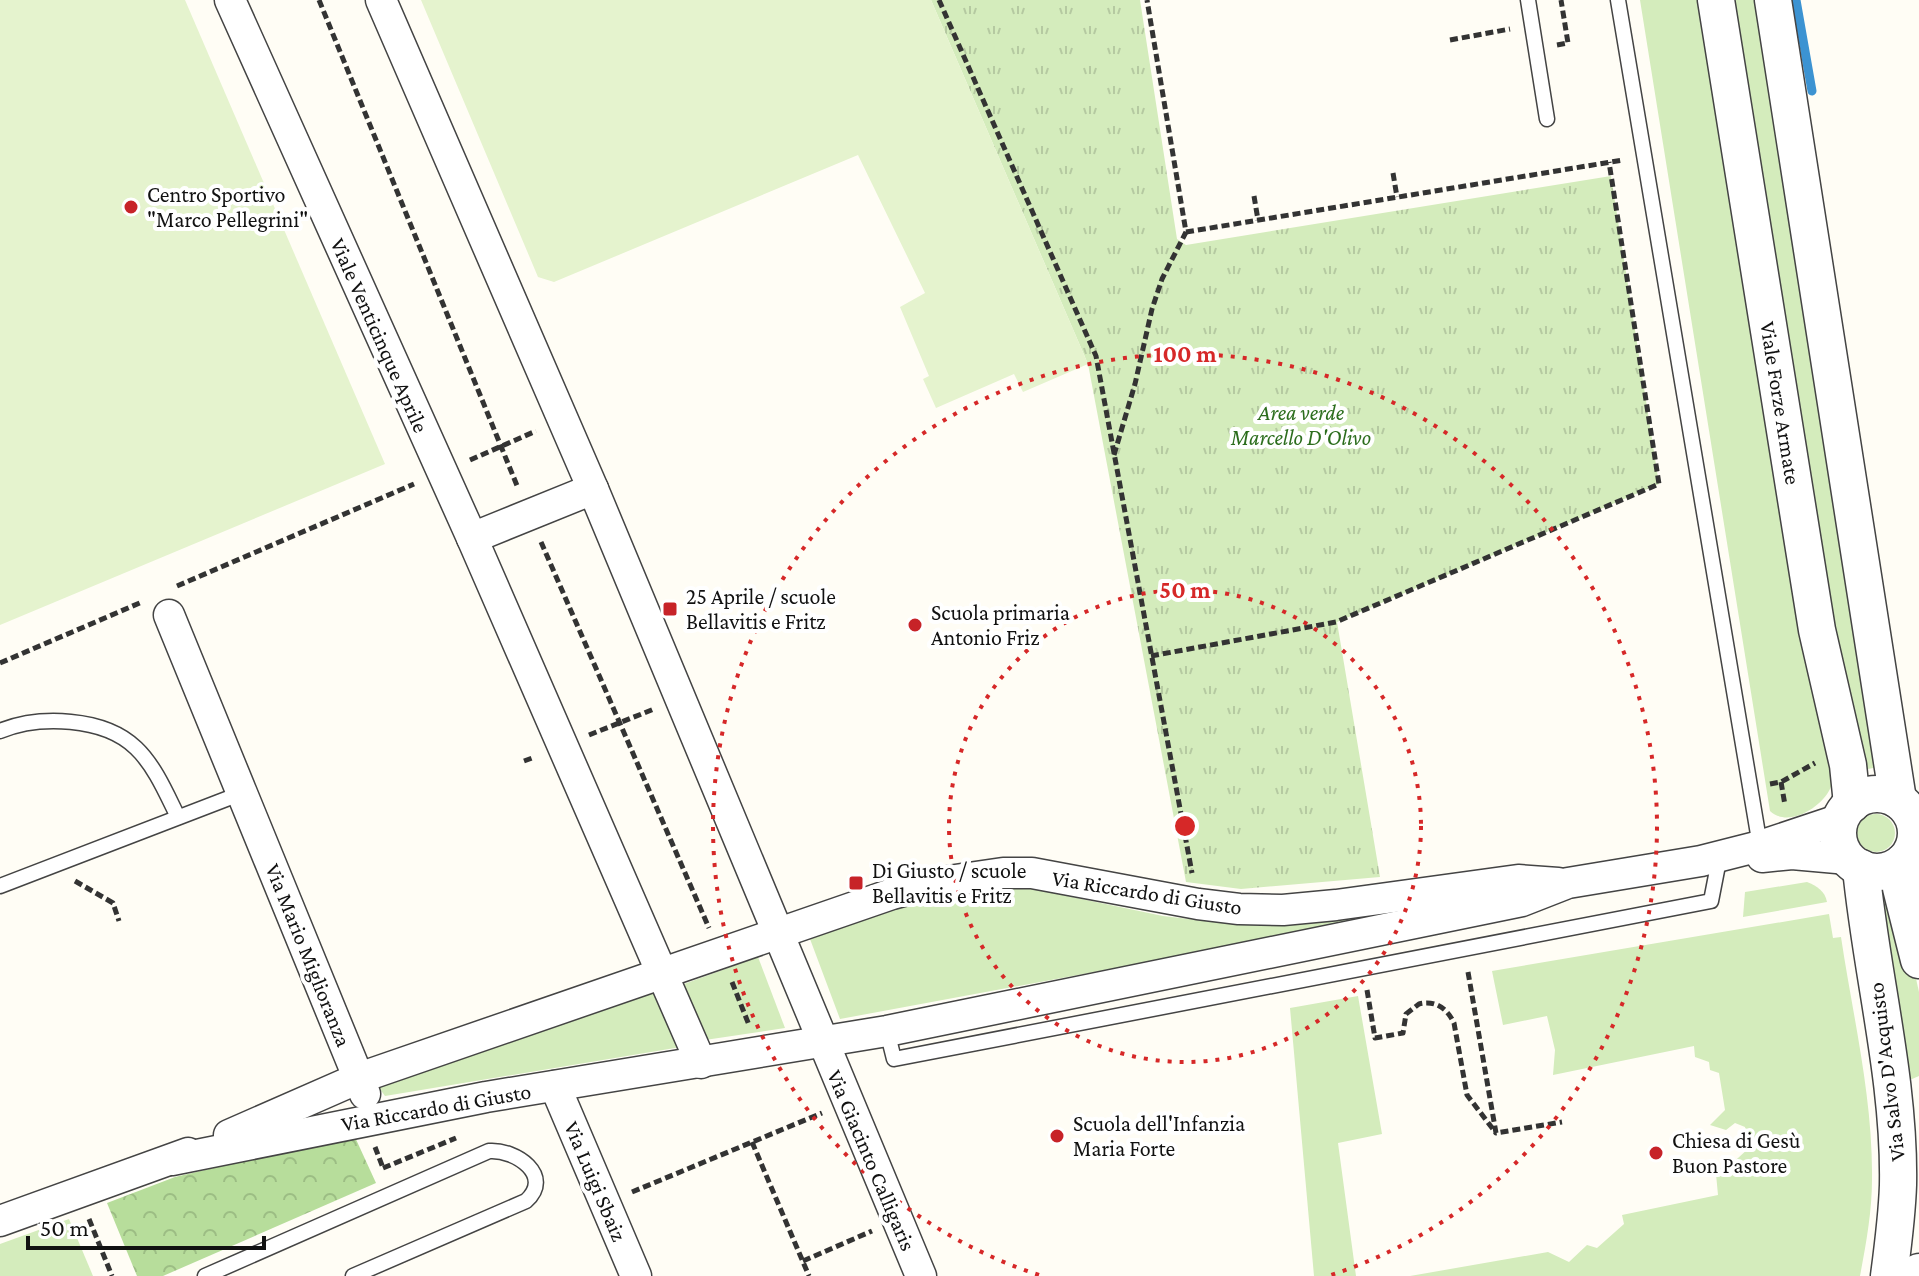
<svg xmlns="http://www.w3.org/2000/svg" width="1919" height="1276" font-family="'Crimson Pro',serif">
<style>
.grass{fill:#d4ecbc}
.forest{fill:url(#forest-crowns)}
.park{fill:url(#park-tufts)}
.pitch{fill:#e5f3ce}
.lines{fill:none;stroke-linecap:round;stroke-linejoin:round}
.stream{stroke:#3c93d2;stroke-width:9}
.service-casing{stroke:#444;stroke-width:17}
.minor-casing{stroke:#444;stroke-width:33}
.tertiary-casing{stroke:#444;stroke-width:39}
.path{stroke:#333;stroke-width:5;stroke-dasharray:8 4;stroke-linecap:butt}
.service{stroke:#fff;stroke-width:14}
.minor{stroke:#fff;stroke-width:30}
.tertiary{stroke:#fff;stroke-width:36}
.ring{fill:none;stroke:#d62828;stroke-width:4;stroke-dasharray:4 8}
.poi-dot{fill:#c72328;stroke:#fff;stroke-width:3}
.labels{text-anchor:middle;stroke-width:8;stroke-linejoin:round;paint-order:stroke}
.poi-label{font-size:22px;fill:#111;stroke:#fff;text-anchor:start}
.street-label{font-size:22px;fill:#111;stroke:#fff}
.park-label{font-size:22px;font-style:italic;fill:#2c6d1d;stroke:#fff}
.centre{fill:#d62828;stroke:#fff;stroke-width:4}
.ring-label{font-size:24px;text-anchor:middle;font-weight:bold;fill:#d62828;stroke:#fff;stroke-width:8;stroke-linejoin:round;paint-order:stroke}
</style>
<defs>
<pattern id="forest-crowns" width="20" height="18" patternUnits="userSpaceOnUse" patternTransform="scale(2)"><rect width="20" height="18" fill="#b7dd9b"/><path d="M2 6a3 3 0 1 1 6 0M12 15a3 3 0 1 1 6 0" fill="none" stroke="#9cbd84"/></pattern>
<pattern id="park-tufts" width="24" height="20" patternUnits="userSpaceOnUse" patternTransform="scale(2)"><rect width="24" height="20" fill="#d4ecbc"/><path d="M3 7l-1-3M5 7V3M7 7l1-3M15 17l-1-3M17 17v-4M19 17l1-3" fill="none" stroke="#b5c9a1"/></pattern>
</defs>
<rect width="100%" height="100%" fill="#fffdf5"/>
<g class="grass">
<path d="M1640,0h57l107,659 30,110c-1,7 -1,14 -4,20 -9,19 -42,39 -60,22z"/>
<polygon points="1730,0 1758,0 1884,766 1857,771"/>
<circle cx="1876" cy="833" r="19"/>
<path d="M1807,882c10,4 18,9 20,20l-84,15 2,-25z"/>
<polygon points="1895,885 1919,992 1919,1076 1912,1079 1903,1077 1870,890"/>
<polygon points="976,888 1029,888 1163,916 1241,925 1351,915 1353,924 840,1019 807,931 887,907"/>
<path d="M1829,914l4,24 8,-1c12,80 32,161 31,242 0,33 -6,65 -12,97h-450l138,-24 21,10 18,-17 10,3 27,-24 -2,-9 96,-20 -2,-21 7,-8 4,2 22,-20 -4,-21 -10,-4 -9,7 -16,-5 15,-15 -6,-37 -9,-3 -1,-8 -14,-5 -1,-11 -141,29 2,-25 -8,-34 -44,9 -11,-54z"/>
<polygon points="758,957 785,1028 705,1040 684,984"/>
<polygon points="655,990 681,1047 385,1096 374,1081"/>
<polygon points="1358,996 1382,1134 1338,1143 1356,1276 1314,1276 1290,1008"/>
<polygon points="69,1219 93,1276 0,1276 0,1244"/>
</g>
<polygon class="forest" points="354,1135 376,1183 163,1276 137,1276 107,1203 175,1177"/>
<polygon class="park" points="931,0 1140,0 1177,239 1186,245 1611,176 1659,484 1337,622 1380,877 1241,889 1186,882 1088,364"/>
<g class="pitch">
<polygon points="0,0 185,0 385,464 0,625"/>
<polygon points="421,0 931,0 1088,364 1023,392 1014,374 936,408 923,379 929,376 900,307 925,293 858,155 554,282 538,277"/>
</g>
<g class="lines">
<polyline class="stream" points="1796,0 1812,91"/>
<g class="service-casing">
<g id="service">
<polyline points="1528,0 1547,119"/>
<polyline points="1618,0 1760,846"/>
<path d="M0,731c39,-16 104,-14 136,17 19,18 31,47 42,69"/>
<polyline points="0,886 242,793"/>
<polyline points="887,1031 894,1059 1711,901 1719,860"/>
<path d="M205,1276l284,-125c27,-2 65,25 37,50l-173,75"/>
</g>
</g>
<g class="minor-casing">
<g id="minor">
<polyline points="230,0 472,538 701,1063"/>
<polyline points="381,0 593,489 921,1276"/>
<polyline points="472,538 593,489"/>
<polyline points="169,615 365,1094"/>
<polyline points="1914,846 1919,844"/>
<polyline points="1762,857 1792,854 1848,859"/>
<polyline points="555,1086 636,1276"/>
<polyline points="229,1135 359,1078 892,894 929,884 962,879 1003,873 1032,873 1198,904 1239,909 1283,910 1336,905 1518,880 1558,883"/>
<polyline points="172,1160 486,1097 887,1031 1522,901 1568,883 1701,861 1760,846 1841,819"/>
<polyline points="0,1221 188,1153"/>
</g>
</g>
<g class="tertiary-casing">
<g id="tertiary">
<polyline points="1716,0 1817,630 1848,765 1852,804"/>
<polyline points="1773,0 1898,800"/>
<circle cx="1877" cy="833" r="39"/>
<polyline points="1903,862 1901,888 1919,960"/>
<path d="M1861,868c10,105 39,211 37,317 -1,30 -5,61 -9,91"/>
<polyline points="1918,1276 1919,1272"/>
</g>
</g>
<g class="path">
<polyline points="319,0 518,488"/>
<polyline points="939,0 1096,356 1192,873"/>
<polyline points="1450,40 1510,29"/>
<polyline points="1557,45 1568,43 1561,0"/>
<polyline points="1393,173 1397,197"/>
<polyline points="1254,196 1258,220"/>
<polyline points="1186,232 1623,160"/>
<polyline points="1114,455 1135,384 1152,309 1162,279 1186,232 1147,0"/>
<polyline points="470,460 536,431"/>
<polyline points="541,542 709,928"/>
<polyline points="177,586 414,484"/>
<polyline points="1151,656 1336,622 1659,484 1609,162"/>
<polyline points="0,663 142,602"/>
<polyline points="589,735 654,709"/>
<polyline points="524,761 535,757"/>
<polyline points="1781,782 1785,805"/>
<polyline points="1770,784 1781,782 1815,763"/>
<polyline points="75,881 113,903 119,921"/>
<polyline points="1468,972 1496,1133 1562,1122"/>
<polyline points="732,982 749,1025"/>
<path d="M1367,990l8,48 28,-5 3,-19 13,-10c16,-4 28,4 35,19l13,72 29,38"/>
<polyline points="752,1142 809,1276"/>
<polyline points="375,1147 383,1168"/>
<polyline points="383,1168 456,1138"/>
<polyline points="632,1192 822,1113"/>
<polyline points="89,1219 112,1276"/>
<polyline points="803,1261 872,1231"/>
</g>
<use href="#service" class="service"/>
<use href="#minor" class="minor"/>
<use href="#tertiary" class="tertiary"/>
</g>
<g class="ring">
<circle cx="1185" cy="826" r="236"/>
<path d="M1039 1275A472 472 0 1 1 1331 1275"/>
</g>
<g class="poi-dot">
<circle cx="131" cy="207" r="8"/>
<rect x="662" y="601" width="16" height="16" rx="4"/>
<circle cx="915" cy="625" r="8"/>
<rect x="848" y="875" width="16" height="16" rx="4"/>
<circle cx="1057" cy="1136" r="8"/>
<circle cx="1656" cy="1153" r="8"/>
</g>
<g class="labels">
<g class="poi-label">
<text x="147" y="202">Centro Sportivo<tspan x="147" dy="25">"Marco Pellegrini"</tspan></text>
<text x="686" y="604">25 Aprile / scuole<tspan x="686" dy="25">Bellavitis e Fritz</tspan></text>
<text x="931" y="620">Scuola primaria<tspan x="931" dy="25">Antonio Friz</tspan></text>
<text x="872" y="878">Di Giusto / scuole<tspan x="872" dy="25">Bellavitis e Fritz</tspan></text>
<text x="1073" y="1131">Scuola dell'Infanzia<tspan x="1073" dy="25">Maria Forte</tspan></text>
<text x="1672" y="1148">Chiesa di Gesù<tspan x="1672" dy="25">Buon Pastore</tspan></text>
</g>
<g class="street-label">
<text transform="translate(380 335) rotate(66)" y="8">Viale Venticinque Aprile</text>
<text transform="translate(1781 403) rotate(81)" y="8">Viale Forze Armate</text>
<text transform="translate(1147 892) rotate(9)" y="8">Via Riccardo di Giusto</text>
<text transform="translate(309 955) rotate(68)" y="8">Via Mario Miglioranza</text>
<text transform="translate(1886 1072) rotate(-97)" y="8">Via Salvo D'Acquisto</text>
<text transform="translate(436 1107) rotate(-10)" y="8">Via Riccardo di Giusto</text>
<text transform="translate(872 1160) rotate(67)" y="8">Via Giacinto Calligaris</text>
<text transform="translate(596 1181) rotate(67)" y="8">Via Luigi Sbaiz</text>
</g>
<g class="park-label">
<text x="1301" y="420">Area verde<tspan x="1301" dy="25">Marcello D'Olivo</tspan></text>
</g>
</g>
<circle cx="1185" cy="826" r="12" class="centre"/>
<g class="ring-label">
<text x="1185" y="362">100 m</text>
<text x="1185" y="598">50 m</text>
</g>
<path d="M28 1236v12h236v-12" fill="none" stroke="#111111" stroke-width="4"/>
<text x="40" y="1236" font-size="24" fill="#111111" stroke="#ffffff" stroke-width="6" paint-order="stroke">50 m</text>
</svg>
